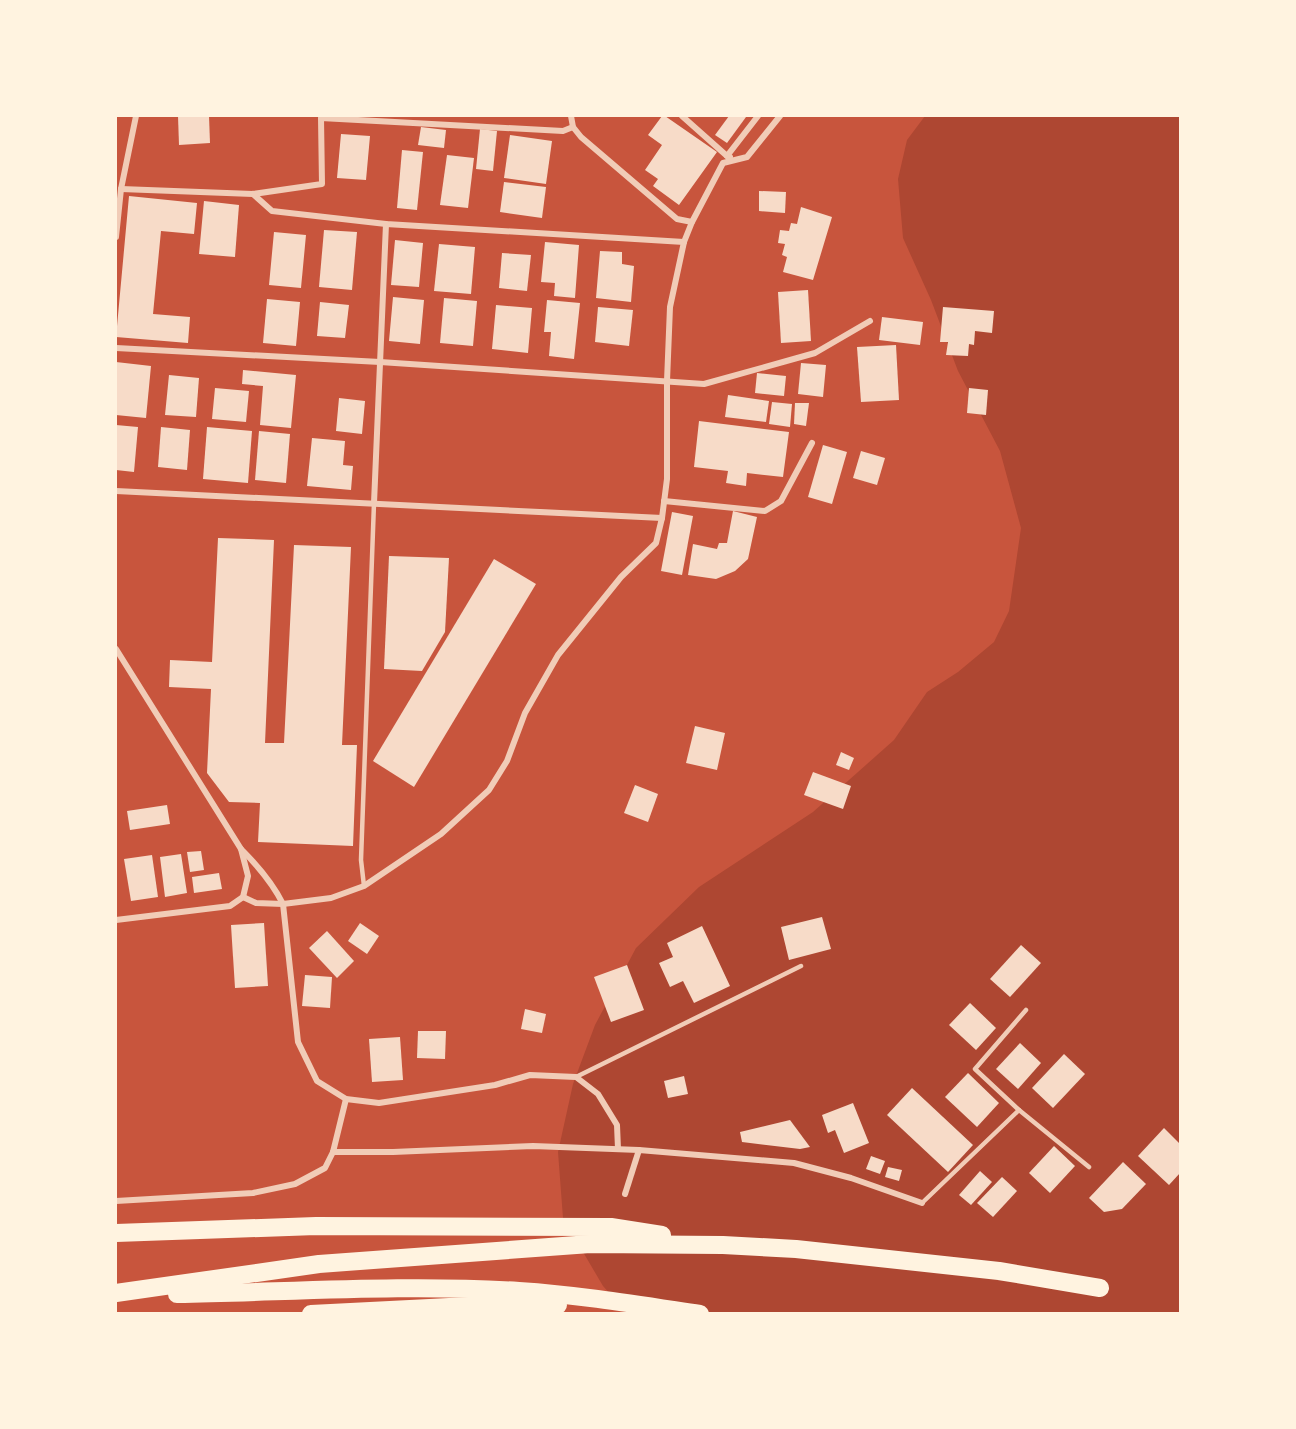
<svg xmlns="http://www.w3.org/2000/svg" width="1296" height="1429" font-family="Figtree,sans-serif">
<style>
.green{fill:#ae4732}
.building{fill:#f7dbc8}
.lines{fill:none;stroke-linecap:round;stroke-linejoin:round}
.service{stroke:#f1ccb7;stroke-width:4.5}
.minor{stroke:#f1ccb7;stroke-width:6}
.motorway{stroke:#fff3e0;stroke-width:18}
</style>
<rect width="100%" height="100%" fill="#c8553d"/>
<polygon class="green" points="925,116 1180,116 1180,1313 627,1313 603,1286 563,1218 558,1152 573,1084 595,1025 636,948 699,887 813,812 894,740 927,692 958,672 994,642 1009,611 1021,528 1000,451 958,371 931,300 903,238 898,179 907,140"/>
<g class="building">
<polygon points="178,116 209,116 210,143 179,145"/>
<polygon points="662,116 665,116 717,152 679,205 653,186 658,179 645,170 662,145 648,135"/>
<polygon points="729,116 746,117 727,143 715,135"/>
<polygon points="421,127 446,130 444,148 418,145"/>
<polygon points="480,129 497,131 493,171 476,169"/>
<polygon points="341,134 370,136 366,180 337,178"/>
<polygon points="510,135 552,141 546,184 504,178"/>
<polygon points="402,150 423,152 417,210 397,208"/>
<polygon points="447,155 474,158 468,208 440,205"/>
<polygon points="504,182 546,187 542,218 500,212"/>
<polygon points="759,191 786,192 785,213 759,211"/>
<polygon points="129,196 197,203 194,234 161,231 153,314 190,317 188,343 116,337"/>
<polygon points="204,201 239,205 235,257 199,254"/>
<polygon points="801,207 832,217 813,280 783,272 787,257 782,255 785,244 778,243 780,230 789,231 791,223 797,224"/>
<polygon points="324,230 357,232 352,290 319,287"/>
<polygon points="274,232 306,235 301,288 269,285"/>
<polygon points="395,240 423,243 419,287 391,285"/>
<polygon points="545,242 579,245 575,298 554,296 555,283 541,282"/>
<polygon points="439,244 475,247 471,294 434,291"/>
<polygon points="600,251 622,252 622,264 634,266 631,302 596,298"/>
<polygon points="502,253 531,255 527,291 499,288"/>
<polygon points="808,290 811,341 781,343 778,292"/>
<polygon points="393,297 424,300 420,344 389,341"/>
<polygon points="444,298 477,301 473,346 440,343"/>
<polygon points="267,299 300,302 296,346 263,343"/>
<polygon points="547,300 580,303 574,359 549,356 551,332 544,332"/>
<polygon points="320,302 349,305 345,338 317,336"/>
<polygon points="496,305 532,308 528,353 492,349"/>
<polygon points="598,307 633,310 629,346 595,342"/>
<polygon points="943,307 994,311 992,333 975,331 974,345 969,344 968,356 946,355 948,342 940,342"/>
<polygon points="882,317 923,322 920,345 879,340"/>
<polygon points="896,345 899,400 861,402 857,347"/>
<polygon points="116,362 151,366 146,418 116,415"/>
<polygon points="801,363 826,365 823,397 798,394"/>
<polygon points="243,370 296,375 291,428 260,425 263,386 242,384"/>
<polygon points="757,373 786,376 784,396 755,393"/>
<polygon points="169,375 199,378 196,417 165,415"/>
<polygon points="215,388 249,391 246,422 212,419"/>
<polygon points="969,388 988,390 986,415 967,413"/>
<polygon points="728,395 769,401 766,422 725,417"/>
<polygon points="339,398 365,401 362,434 336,431"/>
<polygon points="772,402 792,404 790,427 769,424"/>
<polygon points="795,403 809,403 806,426 794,424"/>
<polygon points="699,421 789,432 783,477 747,473 746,486 726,483 728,471 694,467"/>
<polygon points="116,425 138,427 134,472 116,470"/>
<polygon points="161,427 190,430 187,470 158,467"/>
<polygon points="207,427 252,431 248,483 203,479"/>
<polygon points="259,431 290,434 286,483 255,480"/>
<polygon points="312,438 345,441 343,465 353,466 351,490 307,486"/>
<polygon points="823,445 847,452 832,504 808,497"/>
<polygon points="861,451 885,458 877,485 853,478"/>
<polygon points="733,511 757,517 748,559 735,571 716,579 688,575 693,544 717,549 719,543 727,543"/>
<polygon points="672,512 693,516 682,575 661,571"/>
<polygon points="218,538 274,540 265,743 284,743 294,545 351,547 342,745 357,745 353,846 258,842 260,803 229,802 207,773 211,689 169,687 170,660 212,662"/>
<polygon points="389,556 449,558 445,632 422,671 384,669"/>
<polygon points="494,559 536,584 414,787 373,761"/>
<polygon points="695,726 725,733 717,770 686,763"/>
<polygon points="841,752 854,758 849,770 836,765"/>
<polygon points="813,772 851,786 843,809 804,795"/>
<polygon points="635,785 658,794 648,822 624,813"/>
<polygon points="167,805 170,824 130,830 127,811"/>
<polygon points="201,851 204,870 190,872 187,852"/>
<polygon points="181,854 187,893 165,897 160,857"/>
<polygon points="152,855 158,897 131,901 124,859"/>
<polygon points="219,873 222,889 194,893 192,877"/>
<polygon points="822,917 831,949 789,960 781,927"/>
<polygon points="264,923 268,986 235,988 231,925"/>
<polygon points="360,923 379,936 367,954 348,941"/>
<polygon points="702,926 730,986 694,1003 683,981 670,987 659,963 673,957 667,943"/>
<polygon points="327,931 354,961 337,978 309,948"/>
<polygon points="1021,945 1041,963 1010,997 990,979"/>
<polygon points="627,965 644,1010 611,1022 594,977"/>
<polygon points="305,975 332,977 330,1008 302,1006"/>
<polygon points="970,1003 996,1028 976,1050 949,1025"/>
<polygon points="525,1009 546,1014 542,1033 521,1029"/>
<polygon points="418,1031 446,1031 445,1059 417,1058"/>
<polygon points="400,1037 403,1080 372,1082 369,1039"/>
<polygon points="1020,1043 1041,1063 1018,1089 996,1069"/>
<polygon points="1064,1054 1085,1074 1053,1108 1032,1088"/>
<polygon points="968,1073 999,1103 977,1127 945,1097"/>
<polygon points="684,1076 688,1094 668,1098 664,1081"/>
<polygon points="912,1088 973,1145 948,1172 887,1115"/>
<polygon points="853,1103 869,1143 844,1153 835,1130 828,1133 822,1115"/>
<polygon points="790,1120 810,1147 800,1149 742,1142 740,1132"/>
<polygon points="1164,1128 1180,1144 1180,1173 1169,1185 1138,1156"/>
<polygon points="1054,1146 1075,1166 1050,1193 1029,1173"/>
<polygon points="871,1156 885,1161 880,1174 866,1169"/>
<polygon points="1123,1162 1146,1184 1122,1209 1104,1212 1089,1198"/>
<polygon points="888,1167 902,1170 899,1181 885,1177"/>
<polygon points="980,1171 992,1182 971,1205 959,1195"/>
<polygon points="1002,1177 1017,1191 993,1217 977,1203"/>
</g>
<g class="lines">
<g class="service">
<polyline points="364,886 361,860 374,503"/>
<polyline points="576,1077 801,966"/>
<polyline points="1019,1110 975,1069 1026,1010"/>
<polyline points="922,1203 1019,1110 1089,1167"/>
</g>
<g class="minor">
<polyline points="571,116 573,127 581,137 677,219 692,222"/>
<polyline points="682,116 727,156"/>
<polyline points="730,157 727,156 758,116"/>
<polyline points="121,189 253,194 322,184 321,118 563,131 573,127"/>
<polyline points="253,194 272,211 386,224 684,242"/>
<polyline points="116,237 121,189 136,116"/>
<polyline points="116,348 380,362 704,384 815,353 870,321"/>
<polyline points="116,491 662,518"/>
<polyline points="664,501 765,511 781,501 812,443"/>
<polyline points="374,503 386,224"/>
<polyline points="116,649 241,849 248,876 243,897 230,906 116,920"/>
<path d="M241,849c17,17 31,33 42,55l15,138 19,39 29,18 33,4 116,-18 35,-10 46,2 22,17 19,31 1,24"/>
<polyline points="243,897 256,903 283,904 331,898 364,886 441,834 489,790 507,761 525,713 558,655 621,577 656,543 662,518 667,479 667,381 670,307 684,242 692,222 723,163 747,157 780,116"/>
<polyline points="333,1152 393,1152 533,1146 639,1150 794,1163 851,1178 922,1203"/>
<polyline points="625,1194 639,1150"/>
<polyline points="116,1201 253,1193 295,1184 325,1168 333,1152 346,1099"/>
</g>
<g class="motorway">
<polyline points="116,1233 316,1226 611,1227 662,1235"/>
<polyline points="116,1293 319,1264 590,1244 723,1245 796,1249 999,1271 1100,1288"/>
<path d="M177,1294c114,-2 229,-10 342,-3 61,4 121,14 181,23"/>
<polyline points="311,1314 469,1306 558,1305"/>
</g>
</g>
<rect width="1296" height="1429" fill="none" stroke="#fff3e0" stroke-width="234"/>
</svg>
